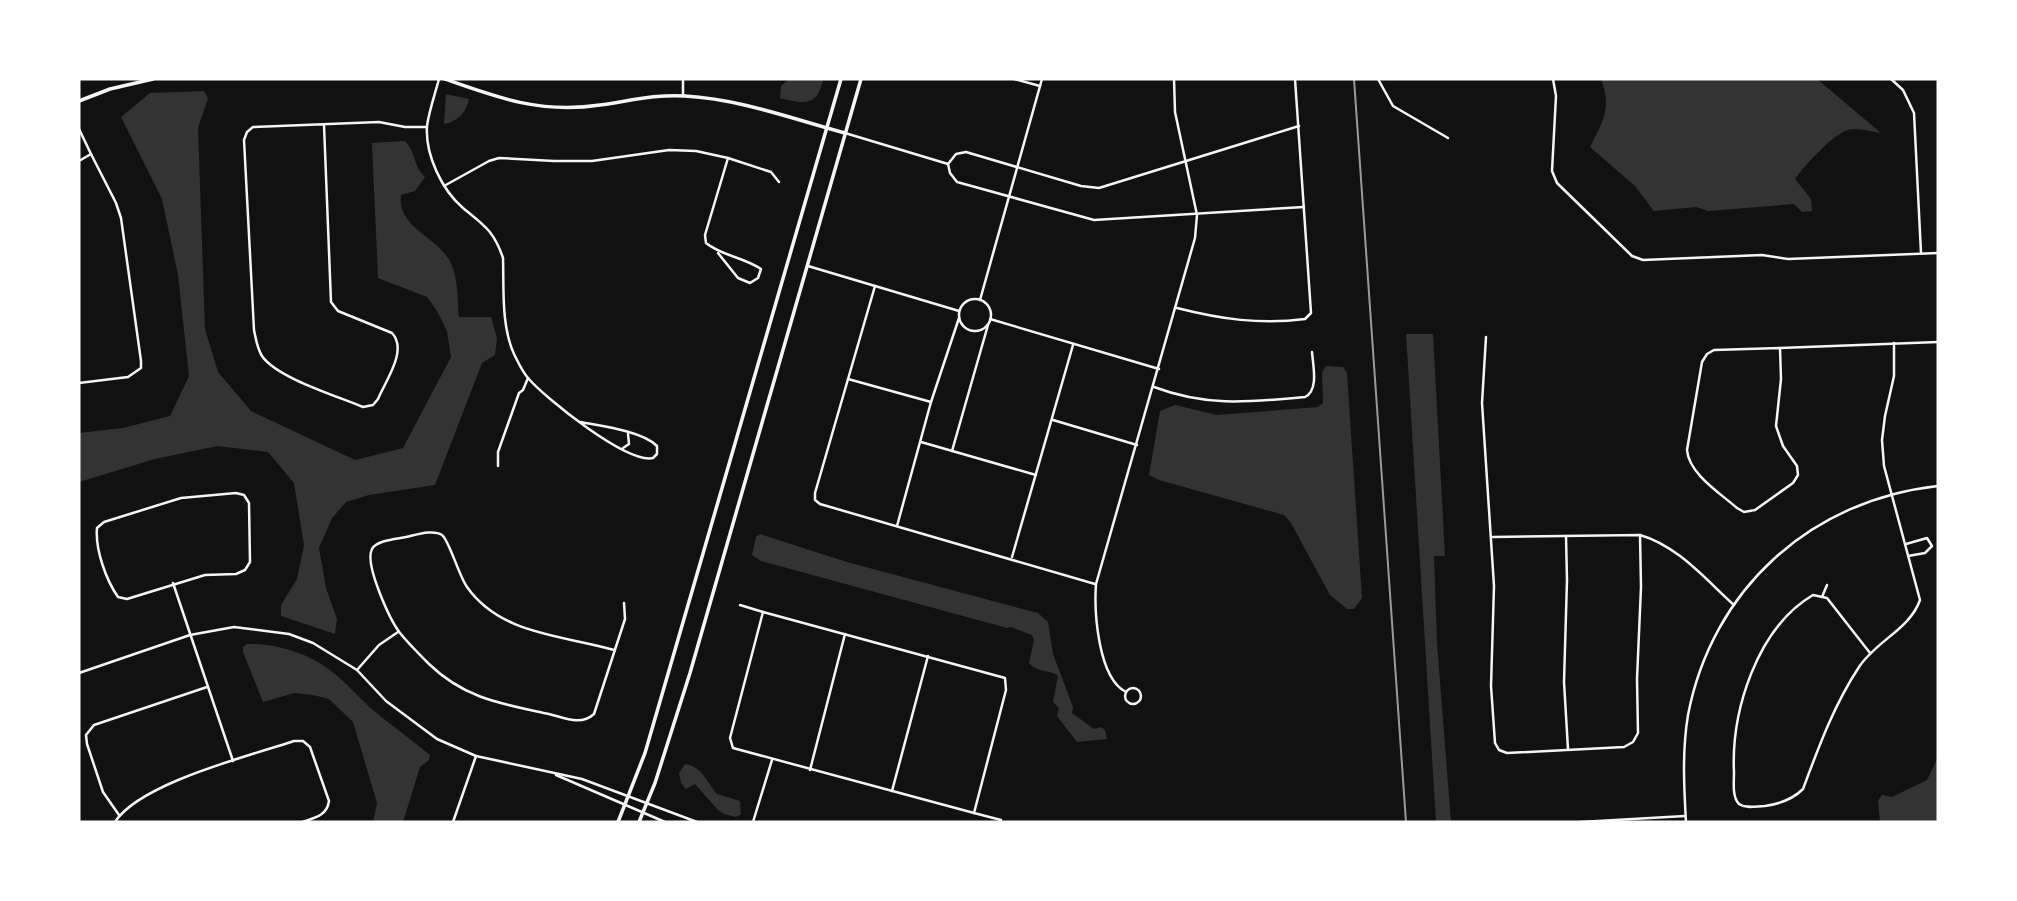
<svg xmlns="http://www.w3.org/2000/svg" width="2017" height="901" font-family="'Fira Sans Condensed',sans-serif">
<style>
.water{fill:#333}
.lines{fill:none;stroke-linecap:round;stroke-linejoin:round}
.minor{stroke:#f5f5f5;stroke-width:2.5}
.tertiary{stroke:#f5f5f5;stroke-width:3.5}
.secondary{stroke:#f5f5f5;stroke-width:3.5}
.rail{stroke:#9a9a9a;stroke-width:2}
</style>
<rect width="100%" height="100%" fill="#111"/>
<g class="water">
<path d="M789,79h34c-5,28 -20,25 -43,19l1,-12z"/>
<path d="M1601,79h216l64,54c-10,-1 -24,-6 -33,-3 -15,4 -44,36 -53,49l16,20 1,12 -10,1 -8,-8 -86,7 -12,-4 -42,4 -19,-25 -45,-39c13,-26 22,-39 11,-68z"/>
<path d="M204,91l4,7 -10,30 7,201 13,43 33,39 104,49 48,-12 48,-91 -4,-26 -10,-20 -10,-14 -49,-19 -6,-135 33,-2c12,14 8,24 20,36l-10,14 -14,4c-4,29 29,40 44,59 14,17 12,42 14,63h32l6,21 -2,17 -13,8 -47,122 -66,10 -23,7 -14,16 -13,30 7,40 11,31 -2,15 -54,-18v-11l16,-26 7,-34 -10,-62 -26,-31 -51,-6 -62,13 -76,23v-49l44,-5 47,-12 19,-40 -11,-101 -16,-76 -41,-82 29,-24z"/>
<path d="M446,94l23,5c-3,14 -11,22 -25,25z"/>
<polygon points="1406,334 1433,334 1445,556 1434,556 1437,643 1451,822 1436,822"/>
<polygon points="1326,366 1343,367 1347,373 1362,598 1354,609 1347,609 1330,595 1291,523 1284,515 1159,480 1149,475 1160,411 1175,405 1217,415 1318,407 1323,403 1322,372"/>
<path d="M760,534l87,28 191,51 10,9 5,32 20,53 -1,6 22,16 7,-2 4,3 2,9 -30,3 -20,-26 2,-8 -6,-6 5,-26c-9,-7 -21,-3 -29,-13l5,-23 -2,-5 -21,-8 -4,1 -246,-67 -9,-6 4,-18z"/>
<path d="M247,644c28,-1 61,9 83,26 16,12 29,28 44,41 18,15 38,29 56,44l-1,5 -9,7 -17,55h-30l4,-19 -24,-81 -24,-23 -16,-4 -19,-2 -31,9 -20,-50v-5z"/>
<polygon points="1938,757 1938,821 1880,822 1878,801 1882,795 1892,797 1927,780"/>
<path d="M685,764c18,3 21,17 32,30l23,7 1,13 -5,3 -12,-3 -6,-4 -23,-26 -9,5 -5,-6 -2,-10z"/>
</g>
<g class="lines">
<g class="minor">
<path d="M439,79c-4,15 -10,32 -12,47 -2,29 15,64 36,82 21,17 31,23 40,50 1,31 -2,67 11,96 4,8 8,17 14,24 17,20 99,86 125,80l4,-4v-8c-15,-15 -56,-20 -77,-24"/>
<polyline points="1014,79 1040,86"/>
<polyline points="1378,79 1393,106 1448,138"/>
<polyline points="1553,79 1556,96 1552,171 1557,183 1632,256 1643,260 1762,255 1788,259 1938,253"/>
<polyline points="1891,79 1903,90 1914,113 1921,253"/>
<polyline points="683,96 683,79"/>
<path d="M324,125l7,177 7,9 54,22c16,17 -6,47 -14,66l-5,6 -10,2c-26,-11 -86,-29 -101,-51 -5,-8 -6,-17 -8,-26l-10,-190 3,-8 6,-5 126,-5 26,5h22"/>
<polyline points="79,129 91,154"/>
<polyline points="845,133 948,164"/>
<polyline points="79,161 91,154 116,203 121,218 141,361 141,368 128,377 79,383"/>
<polyline points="948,164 950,173 957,182 1094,220 1304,207"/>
<polyline points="948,164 956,154 966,152 1081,186 1099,188 1299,126"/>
<polyline points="444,186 489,161 499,158 554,161 592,161 669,150 696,151 728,158 771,172 779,182"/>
<path d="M718,253l20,25 12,5 8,-5 3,-9c-18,-12 -39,-13 -55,-26l-1,-8 23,-77"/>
<polyline points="808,266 959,311"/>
<polyline points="875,286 815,493 815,500 820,504 1095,584"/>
<circle cx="975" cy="315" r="16"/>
<polyline points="980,300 1042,79"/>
<path d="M1177,308c43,11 84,17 128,11l6,-6 -16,-234"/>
<polyline points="990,319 1159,369"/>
<polyline points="1486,337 1482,403 1494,586 1491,686 1495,743 1499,750 1507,753 1624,747 1633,742 1638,733 1637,679 1641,587 1640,535"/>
<path d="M1780,348l1,31 -5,47 7,20 14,20 1,9 -5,8 -38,27 -11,2 -7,-4c-17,-15 -48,-34 -50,-58l15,-88 5,-8 7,-4z"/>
<polyline points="1780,348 1938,342"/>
<polyline points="848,379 931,402"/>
<path d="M1154,387c53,20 95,15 151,10 14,-7 8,-31 7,-45"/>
<polyline points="1053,420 1137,445"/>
<polyline points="921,442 1036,475"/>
<polyline points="623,448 629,444 628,434"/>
<polyline points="952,451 988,325"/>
<polyline points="498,466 498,452 519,393 523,390 528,378"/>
<path d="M236,493l8,2 5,8 1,59 -5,8 -9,4 -31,1 -78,24 -9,-2c-12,-17 -23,-48 -21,-69l7,-6 77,-24z"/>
<polyline points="897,526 931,402 959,318"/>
<polyline points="1566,536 1567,580 1564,682 1568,749"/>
<path d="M1493,537l147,-2c38,11 65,44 94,70"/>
<polyline points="1906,544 1927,538 1932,546 1925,553 1908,556"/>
<polyline points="1012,557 1073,345"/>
<polyline points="173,583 233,761"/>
<polyline points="1822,597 1827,585"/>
<polyline points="740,605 763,612"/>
<polygon points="763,612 1005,678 1006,690 974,813 733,748 730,738"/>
<path d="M614,650c-52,-15 -113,-15 -147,-63 -8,-11 -18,-47 -25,-52 -9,-6 -26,0 -36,2 -9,2 -29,3 -34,12 -8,15 18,71 28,84 8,10 19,21 29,31 36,35 74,40 120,50 16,4 32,12 45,0l31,-95 -1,-16"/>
<path d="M1870,653l-43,-55 -14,-3c-56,33 -82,116 -79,178 0,9 -2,24 5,31 7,5 18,2 26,2 14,-2 28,-7 38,-17 16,-43 31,-84 56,-122 17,-26 51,-38 61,-67l-36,-134 -2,-26 3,-24 9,-40v-33"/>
<polyline points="357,670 379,645 398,632"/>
<polyline points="79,673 190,635 234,627 289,634 313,643 357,670 386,701 437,739 476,756 582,779 697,822"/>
<circle cx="1133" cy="696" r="8"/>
<path d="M1126,692c-28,-14 -32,-80 -30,-108l99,-346 2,-23 -22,-103 -1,-33"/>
<polyline points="810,770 845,634"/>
<polyline points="556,775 665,822"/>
<polyline points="892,791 928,656"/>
<polyline points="974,813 1001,820"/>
<polyline points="119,815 103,792 87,744 86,735 94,725 207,687"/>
<path d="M115,822c25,-39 134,-66 179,-81h9l7,6 19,54c-2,15 -15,17 -27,21"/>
<polyline points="453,822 476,756"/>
<polyline points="753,822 772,760"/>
<polyline points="1580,822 1685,816"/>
<path d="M1686,822c-2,-35 -4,-71 2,-107 24,-126 123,-215 250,-229"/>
</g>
<g class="tertiary">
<path d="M445,79c53,19 97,35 155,26 29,-4 56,-11 85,-9 55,3 108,23 160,37"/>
<polyline points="79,101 110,89 153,79"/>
</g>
<g class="secondary">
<polyline points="618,822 645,753 841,79"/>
<polyline points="639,822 655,783 690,673 861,79"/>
</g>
<polyline class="rail" points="1354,79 1406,822"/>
</g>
<rect width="2017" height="901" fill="none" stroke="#ffffff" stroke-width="161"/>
</svg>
